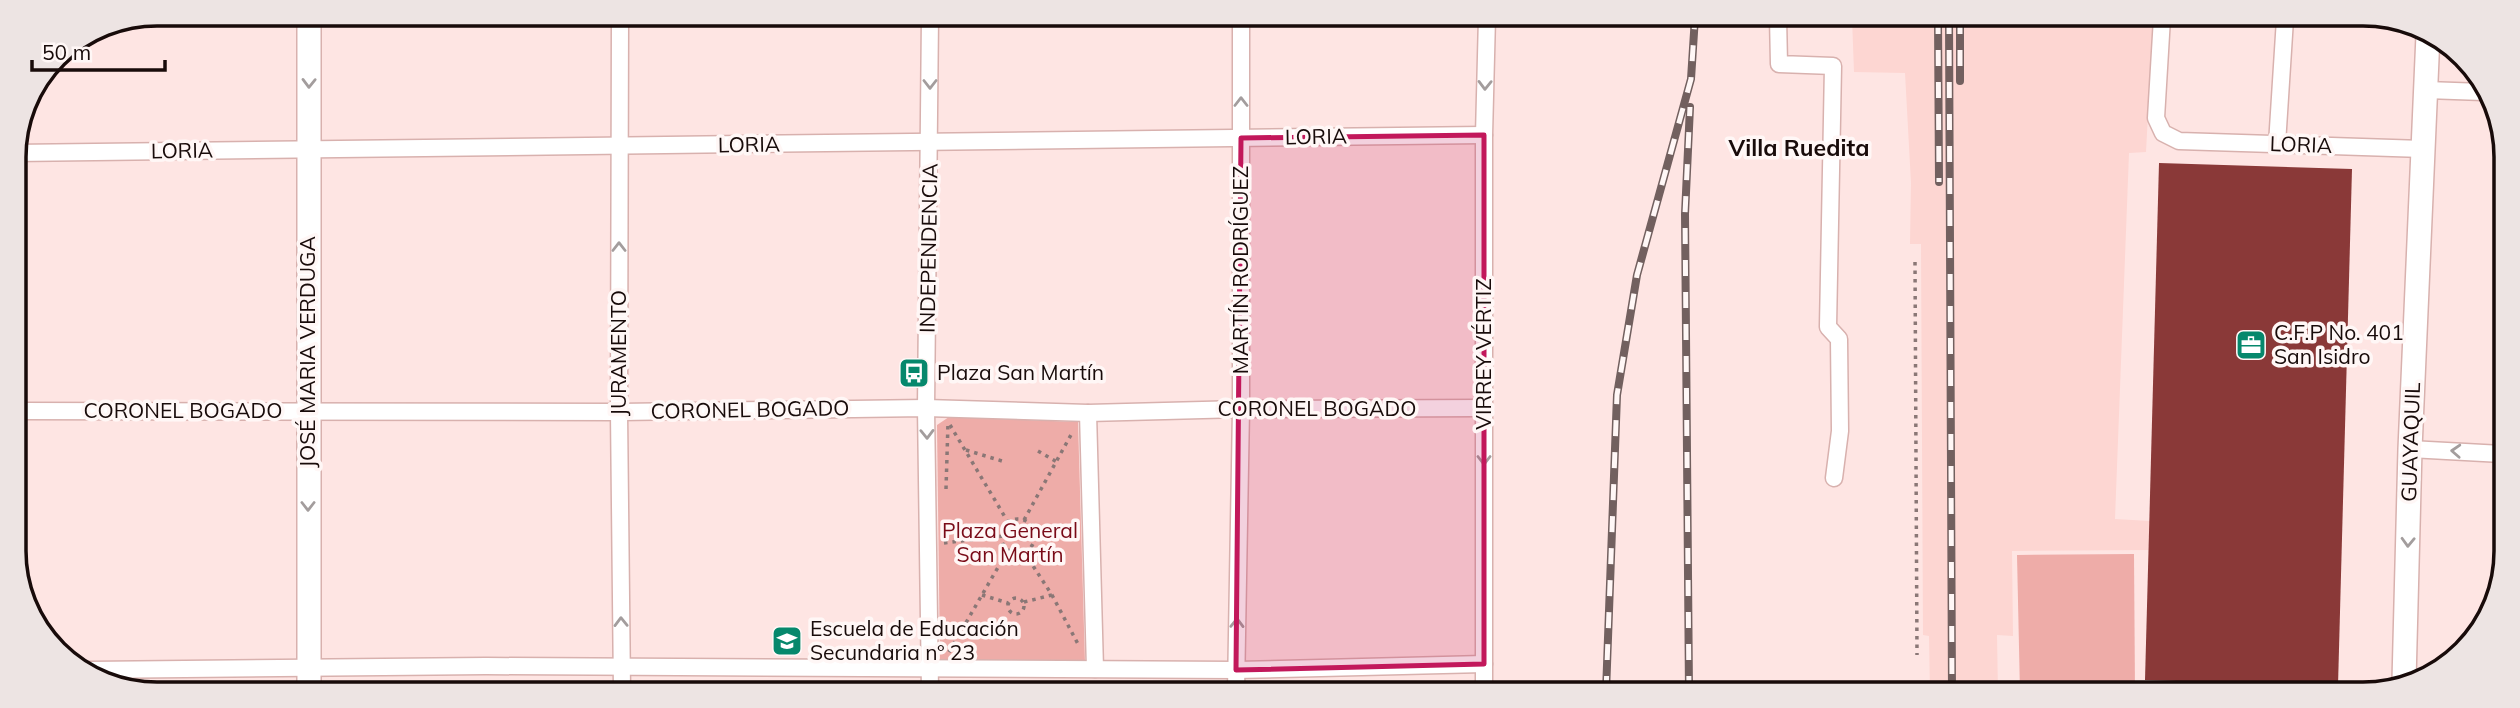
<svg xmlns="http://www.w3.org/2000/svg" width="2520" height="708" font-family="Mulish,sans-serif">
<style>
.built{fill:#fdd6d2}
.green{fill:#eeaca8}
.building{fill:#8a3938}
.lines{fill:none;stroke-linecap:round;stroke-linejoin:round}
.street-casing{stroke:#d8b1ae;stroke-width:19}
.secondary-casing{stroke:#d8b1ae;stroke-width:26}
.path{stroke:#8a7776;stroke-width:3.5;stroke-dasharray:3.5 5;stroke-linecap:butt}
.street{stroke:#fff;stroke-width:16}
.secondary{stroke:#fff;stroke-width:23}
.rail-casing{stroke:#72605f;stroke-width:8}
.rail{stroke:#fff7f6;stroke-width:5;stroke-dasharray:16;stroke-linecap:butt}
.oneway{stroke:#a39d9d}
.marked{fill:#c2185b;fill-opacity:0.2;stroke:#c2185b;stroke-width:5;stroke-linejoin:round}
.labels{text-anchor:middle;stroke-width:7;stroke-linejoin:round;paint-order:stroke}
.street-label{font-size:21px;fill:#180b0a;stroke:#fff7f6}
.poi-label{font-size:21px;fill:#180b0a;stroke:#fff7f6;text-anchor:start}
.park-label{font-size:21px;fill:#790a17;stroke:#fff7f6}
.neighbourhood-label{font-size:23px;font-weight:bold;fill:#180b0a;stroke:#fff7f6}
.rim{fill:none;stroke:#180b0a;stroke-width:3.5}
</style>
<rect width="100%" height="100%" fill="#fee5e3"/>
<polygon class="built" points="1852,18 2153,18 2146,152 2129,153 2115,519 2150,521 2149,550 2012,551 2013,636 1997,635 1998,693 1930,693 1929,636 1923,635 1921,244 1910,244 1911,183 1905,73 1854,72"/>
<g class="green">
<polygon points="949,417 1078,422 1085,663 940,661 937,425"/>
<polygon points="2134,554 2135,693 2020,693 2017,555"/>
</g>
<polygon class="building" points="2159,163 2352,169 2338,686 2145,680"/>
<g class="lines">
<g class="street-casing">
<g id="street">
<polyline points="620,15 619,412 622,690"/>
<polyline points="930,16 926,408 930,691"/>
<polyline points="1778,17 1779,64 1833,66 1828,327 1839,339 1840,431 1834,478"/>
<polyline points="2162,18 2156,118 2163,133 2179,141 2423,149"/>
<polyline points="2426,90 2483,92"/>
<polyline points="2277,144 2285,19"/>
<polyline points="14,153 1484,135"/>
<polyline points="16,411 619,412 926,408 1088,413 1241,409 1484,408"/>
<polyline points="1088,413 1095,669"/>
<polyline points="2410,449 2502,454"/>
<polyline points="89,670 486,666 1236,670 1484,664"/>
<polyline points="1236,691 1241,409 1241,16"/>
<polyline points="1484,692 1484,135 1487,17"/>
</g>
</g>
<g class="secondary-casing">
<g id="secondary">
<polyline points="2404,681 2410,449 2428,35"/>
<polyline points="309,690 309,14"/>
</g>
</g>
<g class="path">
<polyline points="1915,262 1917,655"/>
<polyline points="950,425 1008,522"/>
<polyline points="966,450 1002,461"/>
<polyline points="1038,451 1057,462"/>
<polyline points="946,489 948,423"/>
<circle cx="1018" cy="536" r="17"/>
<polyline points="1024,520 1072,433"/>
<polyline points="1034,533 1074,533"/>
<polyline points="944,543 1000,536"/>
<polyline points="1024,552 1052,595 1078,644"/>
<polyline points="982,595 1008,603"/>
<circle cx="1016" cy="606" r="8"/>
<polyline points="1024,602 1052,595"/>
<polyline points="949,652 1008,550"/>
</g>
<use href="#street" class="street"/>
<use href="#secondary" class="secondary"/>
<g class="rail-casing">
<g id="rail">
<polyline points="1938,18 1939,182"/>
<polyline points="1949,18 1952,693"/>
<polyline points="1960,18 1960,81"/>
<polyline points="1606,692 1617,395 1637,275 1691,79 1695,17"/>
<polyline points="1689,692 1685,214 1690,107"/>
</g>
</g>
<use href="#rail" class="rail"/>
</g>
<defs><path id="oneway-chevron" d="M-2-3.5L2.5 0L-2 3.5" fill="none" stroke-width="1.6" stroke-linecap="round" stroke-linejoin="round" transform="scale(1.75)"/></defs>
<g class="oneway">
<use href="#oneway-chevron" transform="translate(309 83) rotate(91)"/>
<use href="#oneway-chevron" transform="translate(930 84) rotate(90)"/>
<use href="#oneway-chevron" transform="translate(1485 85) rotate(91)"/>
<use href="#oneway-chevron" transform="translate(1241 102) rotate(-90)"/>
<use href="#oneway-chevron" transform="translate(619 247) rotate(-90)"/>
<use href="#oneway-chevron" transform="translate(927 434) rotate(89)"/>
<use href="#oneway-chevron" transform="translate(2456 451) rotate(-177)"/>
<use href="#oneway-chevron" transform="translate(1484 460) rotate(90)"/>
<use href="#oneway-chevron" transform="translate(308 506) rotate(90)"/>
<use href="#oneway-chevron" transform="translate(2408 542) rotate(92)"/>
<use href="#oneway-chevron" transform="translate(621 622) rotate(-91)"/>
<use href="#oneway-chevron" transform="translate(1237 623) rotate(-89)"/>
</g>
<path class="marked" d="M1484,135v529l-248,6 5,-532z"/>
<defs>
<g id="office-square" transform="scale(1.575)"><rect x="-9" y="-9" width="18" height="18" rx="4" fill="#06886c" stroke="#fff7f6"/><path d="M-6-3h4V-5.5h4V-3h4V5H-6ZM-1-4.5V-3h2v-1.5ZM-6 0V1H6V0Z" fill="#fff"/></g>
<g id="bus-square" transform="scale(1.575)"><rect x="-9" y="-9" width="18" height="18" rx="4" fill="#06886c" stroke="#fff7f6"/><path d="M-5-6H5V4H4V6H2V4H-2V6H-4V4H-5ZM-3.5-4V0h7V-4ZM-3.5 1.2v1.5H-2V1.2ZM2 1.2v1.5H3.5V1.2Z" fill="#fff"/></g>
<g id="school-square" transform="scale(1.575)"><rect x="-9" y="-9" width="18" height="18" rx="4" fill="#06886c" stroke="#fff7f6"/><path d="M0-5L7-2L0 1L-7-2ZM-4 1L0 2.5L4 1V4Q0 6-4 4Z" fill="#fff"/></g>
</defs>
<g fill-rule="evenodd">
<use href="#office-square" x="2251" y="345"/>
<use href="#bus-square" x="914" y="373"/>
<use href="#school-square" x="787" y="641"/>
</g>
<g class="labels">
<g class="street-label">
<text transform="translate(1316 137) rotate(-1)" y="7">LORIA</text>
<text transform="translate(749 145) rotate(-1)" y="7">LORIA</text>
<text transform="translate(2301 145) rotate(2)" y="7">LORIA</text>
<text transform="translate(182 151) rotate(-1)" y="7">LORIA</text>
<text transform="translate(929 248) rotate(-89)" y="7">INDEPENDENCIA</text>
<text transform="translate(1241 270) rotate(-90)" y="7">MARTÍN RODRÍGUEZ</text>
<text transform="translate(308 352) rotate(-90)" y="7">JOSÉ MARIA VERDUGA</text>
<text transform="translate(619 353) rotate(-90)" y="7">JURAMENTO</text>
<text transform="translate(1484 354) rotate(-90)" y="7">VIRREY VÉRTIZ</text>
<text x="1317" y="416">CORONEL BOGADO</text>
<text transform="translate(750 410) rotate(-1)" y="7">CORONEL BOGADO</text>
<text x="183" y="418">CORONEL BOGADO</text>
<text transform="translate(2411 442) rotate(-88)" y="7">GUAYAQUIL</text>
</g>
<g class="poi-label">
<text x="2274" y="340">C.F.P No. 401<tspan x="2274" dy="24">San Isidro</tspan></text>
<text x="937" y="380">Plaza San Martín</text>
<text x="810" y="636">Escuela de Educación<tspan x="810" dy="24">Secundaria nº 23</tspan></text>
</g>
<g class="park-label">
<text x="1010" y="538">Plaza General<tspan x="1010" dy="24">San Martín</tspan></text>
</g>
<g class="neighbourhood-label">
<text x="1799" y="156">Villa Ruedita</text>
</g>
</g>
<path d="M0 0H2520V708H0ZM157 26H2363A131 131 0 0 1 2494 157V551A131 131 0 0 1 2363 682H157A131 131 0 0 1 26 551V157A131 131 0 0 1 157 26Z" fill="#ede4e3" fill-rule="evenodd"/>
<path class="rim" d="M157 26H2363A131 131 0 0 1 2494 157V551A131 131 0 0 1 2363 682H157A131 131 0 0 1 26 551V157A131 131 0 0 1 157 26Z"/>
<path d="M32 60v10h133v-10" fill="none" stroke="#180b0a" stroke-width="3.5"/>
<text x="42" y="60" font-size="21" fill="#180b0a" stroke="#fff7f6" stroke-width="5" paint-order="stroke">50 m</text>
</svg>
